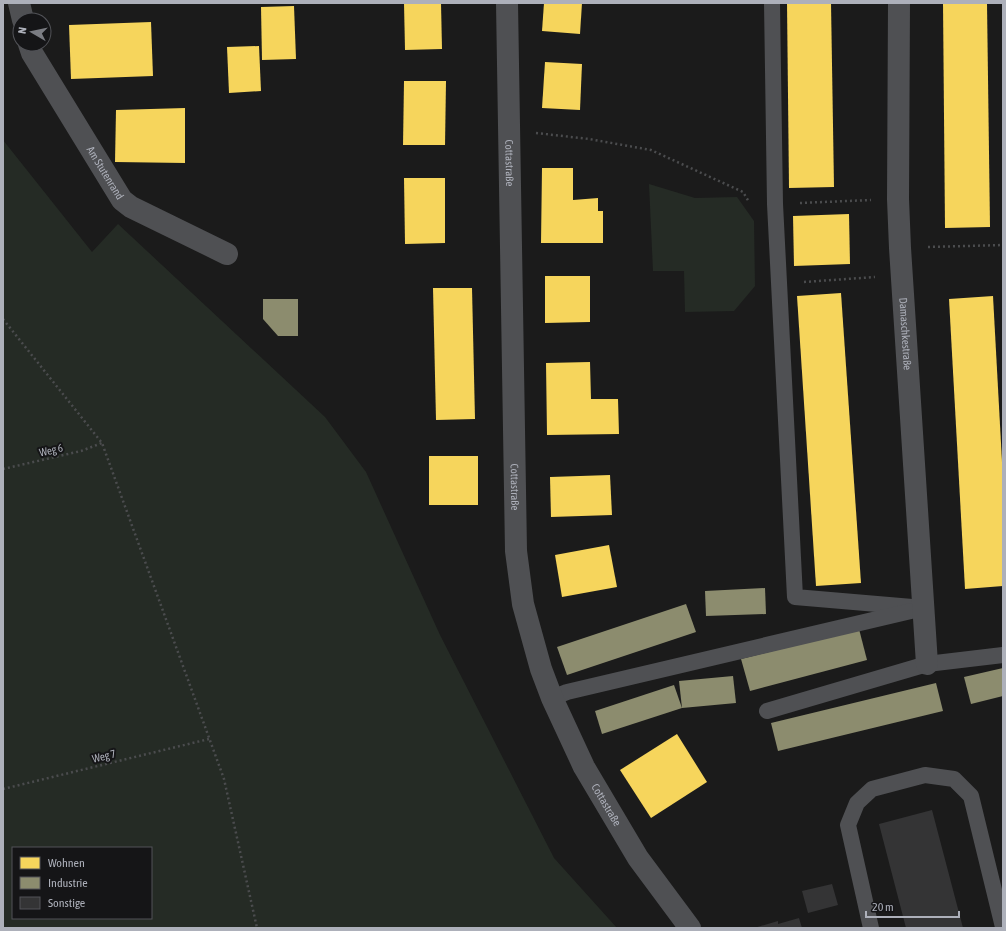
<svg xmlns="http://www.w3.org/2000/svg" width="1006" height="931" font-family="'Asap Condensed',sans-serif">
<style>
.green{fill:#252b25;fill-rule:evenodd}
.homes{fill:#f6d55c}
.industry{fill:#8c8c6e}
.building{fill:#343435}
.lines{fill:none;stroke-linecap:round;stroke-linejoin:round}
.path{stroke:#4b4c4e;stroke-width:2.5;stroke-dasharray:2 3;stroke-linecap:butt}
.service{stroke:#4f5053;stroke-width:16}
.minor{stroke:#4f5053;stroke-width:22}
.labels{text-anchor:middle;stroke-width:4;stroke-linejoin:round;paint-order:stroke}
.street-label{font-size:11px;fill:#adb0ba;stroke:#151517}
</style>
<rect width="100%" height="100%" fill="#1b1b1b"/>
<g class="green">
<path d="M3,140l89,112 26,-28 207,193 41,55 74,163 114,223 63,70h-614zM13,848h138v70h-138z"/>
<polygon points="649,184 695,198 737,197 754,221 755,286 734,311 685,312 684,271 653,271"/>
</g>
<g class="homes">
<polygon points="404,3 441,3 442,49 405,50"/>
<polygon points="544,3 582,3 580,34 542,31"/>
<polygon points="787,3 831,3 834,187 789,188"/>
<polygon points="943,3 987,3 990,227 945,228"/>
<polygon points="294,6 296,59 262,60 261,7"/>
<polygon points="151,22 153,76 71,79 69,25"/>
<polygon points="259,46 261,91 229,93 227,47"/>
<polygon points="545,62 582,64 580,110 542,108"/>
<polygon points="404,81 446,81 445,145 403,145"/>
<polygon points="185,108 185,163 115,162 116,110"/>
<polygon points="542,168 573,168 573,200 598,198 598,211 603,211 603,243 541,243"/>
<polygon points="404,178 445,178 445,243 405,244"/>
<polygon points="849,214 850,264 794,266 793,216"/>
<polygon points="545,276 590,276 590,322 545,323"/>
<polygon points="433,288 472,288 475,419 436,420"/>
<polygon points="841,293 861,583 816,586 797,296"/>
<polygon points="993,296 1003,480 1003,586 965,589 949,299"/>
<polygon points="590,362 591,399 618,399 619,434 547,435 546,363"/>
<rect x="429" y="456" width="49" height="49"/>
<polygon points="610,475 612,515 551,517 550,477"/>
<polygon points="609,545 617,587 562,597 555,555"/>
<polygon points="677,734 707,782 651,818 620,770"/>
</g>
<g class="industry">
<polygon points="263,299 298,299 298,336 278,336 263,319"/>
<polygon points="765,588 766,614 706,616 705,591"/>
<polygon points="686,604 696,632 567,675 557,647"/>
<polygon points="859,629 867,660 750,691 741,659"/>
<polygon points="1003,668 1003,696 971,704 964,677"/>
<polygon points="733,676 736,703 682,708 679,681"/>
<polygon points="936,683 943,711 778,751 771,723"/>
<polygon points="674,685 682,708 602,734 595,711"/>
</g>
<g class="building">
<polygon points="932,810 963,928 906,928 879,824"/>
<polygon points="832,884 838,905 808,913 802,891"/>
<polygon points="799,918 802,928 754,928 778,921 778,924"/>
</g>
<g class="lines">
<g class="path">
<polyline points="536,133 589,139 651,150 743,192 749,202"/>
<polyline points="800,203 871,200"/>
<polyline points="928,247 1003,245"/>
<polyline points="804,282 875,277"/>
<polyline points="3,319 102,443 224,779 257,928"/>
<polyline points="3,469 81,451 102,443"/>
<polyline points="3,789 209,739"/>
</g>
<g class="service">
<polyline points="772,3 775,204 795,597 924,608"/>
<polyline points="552,698 567,692 911,611"/>
<polyline points="767,711 927,664 1003,655"/>
<polyline points="871,928 848,825 857,803 872,789 925,775 954,779 971,796 1003,927"/>
</g>
<g class="minor">
<polyline points="19,3 23,20"/>
<path id="s1" d="M507,3l9,548 7,53 18,65 11,29 32,69 54,91 52,70"/>
<path id="s2" d="M899,3l-1,196 2,49 27,416"/>
<path id="s3" d="M29,44l3,9 90,147 9,7 96,47"/>
</g>
</g>
<g class="labels">
<g class="street-label">
<text dy="4" stroke="none"><textPath href="#s1" startOffset="160">Cottastraße</textPath></text>
<text dy="4" stroke="none"><textPath href="#s3" startOffset="150">Am Stutenrand</textPath></text>
<text dy="4" stroke="none"><textPath href="#s2" startOffset="331">Damaschkestraße</textPath></text>
<text transform="translate(51 450) rotate(-13)" y="4">Weg 6</text>
<text dy="4" stroke="none"><textPath href="#s1" startOffset="484">Cottastraße</textPath></text>
<text transform="translate(104 756) rotate(-14)" y="4">Weg 7</text>
<text dy="4" stroke="none"><textPath href="#s1" startOffset="820">Cottastraße</textPath></text>
</g>
</g>
<rect width="1006" height="931" fill="none" stroke="#adb0ba" stroke-width="8"/>
<rect x="12" y="847" width="140" height="72" fill="#151517" stroke="#525358"/>
<rect x="20" y="857" width="20" height="12" fill="#f6d55c" stroke="#525358"/>
<text x="48" y="867" font-size="12" fill="#adb0ba">Wohnen</text>
<rect x="20" y="877" width="20" height="12" fill="#8c8c6e" stroke="#525358"/>
<text x="48" y="887" font-size="12" fill="#adb0ba">Industrie</text>
<rect x="20" y="897" width="20" height="12" fill="#343435" stroke="#525358"/>
<text x="48" y="907" font-size="12" fill="#adb0ba">Sonstige</text>
<g transform="translate(32 32) rotate(279)"><circle r="19" fill="#151517" stroke="#525358"/>
<path d="M0-3L7 15L0 10L-7 15Z" fill="#7a7c82"/>
<text y="-6" font-size="11" font-weight="bold" text-anchor="middle" fill="#adb0ba">N</text>
</g>
<path d="M866 911v6h93v-6" fill="none" stroke="#adb0ba" stroke-width="2"/>
<text x="872" y="911" font-size="12" fill="#adb0ba" stroke="#151517" stroke-width="3" paint-order="stroke">20 m</text>
</svg>
